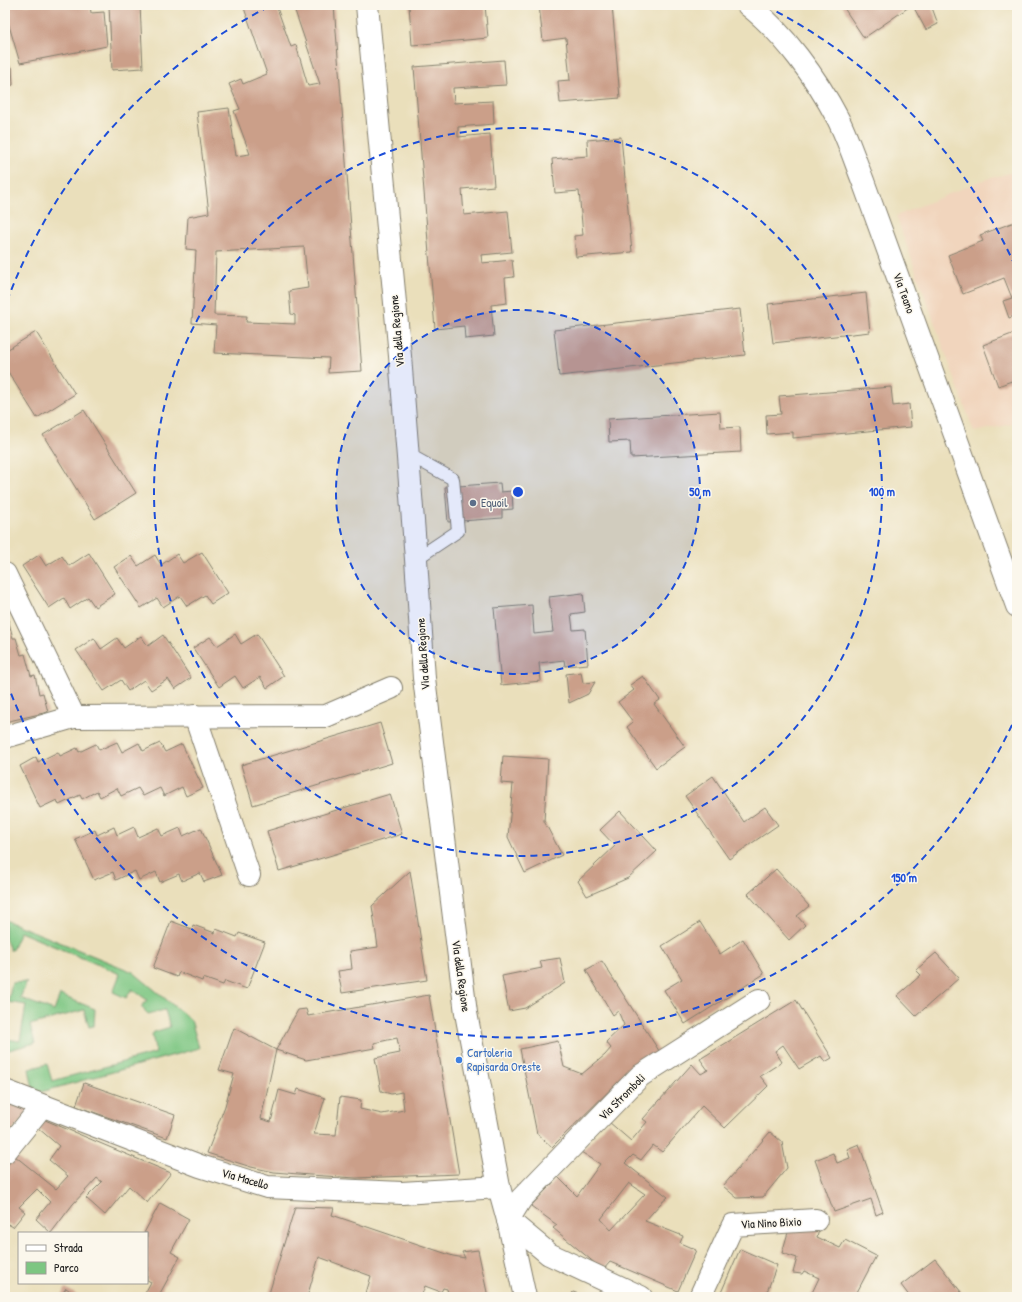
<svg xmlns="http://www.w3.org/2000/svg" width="1022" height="1302" font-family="'Patrick Hand',sans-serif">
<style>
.built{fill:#f1d5bd}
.green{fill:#7dc682;stroke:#4c714f}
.building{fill:#cb9f89;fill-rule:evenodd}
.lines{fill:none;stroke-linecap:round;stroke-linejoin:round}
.service-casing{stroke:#837e6c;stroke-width:14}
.minor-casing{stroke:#837e6c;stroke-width:24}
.tertiary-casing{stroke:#837e6c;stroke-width:24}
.secondary-casing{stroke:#837e6c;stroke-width:24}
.service{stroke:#fff;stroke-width:12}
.minor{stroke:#fff;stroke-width:22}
.tertiary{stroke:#fff;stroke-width:22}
.secondary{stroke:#fff;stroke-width:22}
.ring{fill:none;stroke:#1d4ed8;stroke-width:2;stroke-dasharray:7 5}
.service-dot{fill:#5c6f8a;stroke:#fbf7ec;stroke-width:1.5}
.shop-dot{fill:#3f7fe0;stroke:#fbf7ec;stroke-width:1.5}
.labels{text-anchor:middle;stroke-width:3;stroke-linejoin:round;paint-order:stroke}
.street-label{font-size:12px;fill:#1c1c1c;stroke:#fbf7ec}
.service-label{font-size:12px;fill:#4e5e75;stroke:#fbf7ec;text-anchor:start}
.shop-label{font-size:12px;fill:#366cbe;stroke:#fbf7ec;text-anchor:start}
.centre{fill:#1d4ed8;stroke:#fbf7ec;stroke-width:2}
.ring-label{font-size:12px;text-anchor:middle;font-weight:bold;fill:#1d4ed8;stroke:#fbf7ec;stroke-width:3;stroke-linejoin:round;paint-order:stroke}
</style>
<rect width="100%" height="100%" fill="#fbf7ec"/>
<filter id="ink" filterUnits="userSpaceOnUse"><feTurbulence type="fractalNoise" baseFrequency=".025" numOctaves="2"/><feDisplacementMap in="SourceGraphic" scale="8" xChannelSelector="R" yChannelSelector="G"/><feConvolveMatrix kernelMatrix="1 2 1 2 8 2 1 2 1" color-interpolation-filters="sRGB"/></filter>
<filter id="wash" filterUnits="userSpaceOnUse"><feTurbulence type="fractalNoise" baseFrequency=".012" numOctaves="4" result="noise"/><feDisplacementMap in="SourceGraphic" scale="16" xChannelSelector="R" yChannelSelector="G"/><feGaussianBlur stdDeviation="0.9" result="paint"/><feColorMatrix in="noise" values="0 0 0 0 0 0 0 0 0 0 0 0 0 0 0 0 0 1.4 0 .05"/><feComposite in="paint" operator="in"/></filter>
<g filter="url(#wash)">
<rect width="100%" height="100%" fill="#eadfbb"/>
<polygon class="built" points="1017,171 1017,423 974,432 896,216 980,181"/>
<g class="green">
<polygon points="5,920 133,972 191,1020 199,1048 34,1094 29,1069 47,1064 52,1081 156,1053 152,1035 154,1032 170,1027 165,1010 148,1014 141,1007 147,1000 132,989 126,998 113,992 120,974 20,932 12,950 10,950 5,938"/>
<polygon points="27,982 20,998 54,1011 60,995 95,1009 94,1026 89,1027 84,1010 30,1025 35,1043 5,1051 5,1039 20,1041 26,1005 8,1002 12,983"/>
</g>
<g id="blocks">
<g class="building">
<polygon points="14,5 90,5 91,13 104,12 107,46 20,63 5,12 5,8"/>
<polygon points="109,5 140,5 143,68 112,70"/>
<path d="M243,5h33l15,42 5,-2 12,41 12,-2 -27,-79h41l28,366 -34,2 1,-15 -115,-5 2,-28 -24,-2 4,-73 -10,-1 2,-32 21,-4 -12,-101 32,-4 7,48 14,-2 -16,-43 6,-2 -11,-25 12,-5 2,5 24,-10zM304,247l4,41 -19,3 2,23 4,1v9l-49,-2 1,-6 -33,-1 2,-63z"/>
<polygon points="409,5 485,5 488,38 412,45"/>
<polygon points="539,5 612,5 620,98 560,103 558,81 570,80 566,38 543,41"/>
<polygon points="842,5 908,5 909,7 864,38"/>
<polygon points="914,5 931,5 938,24 926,30 913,6"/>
<polygon points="504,60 506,85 453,88 454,103 493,101 494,124 458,127 458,137 490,134 494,186 462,189 464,215 508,211 512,252 481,255 482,263 512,260 514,277 505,278 507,303 491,305 494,336 465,339 464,326 435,329 414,67"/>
<polygon points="5,67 12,67 13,85 5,87"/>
<polygon points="621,137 632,252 576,257 574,236 583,235 579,191 555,193 552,159 588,156 587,140"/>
<polygon points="1017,221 1017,315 1009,318 1003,301 1012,298 1004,278 963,294 948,255 983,241 980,235"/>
<polygon points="866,293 870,332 773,343 768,304"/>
<polygon points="740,309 745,355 559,376 554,330"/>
<polygon points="36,332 75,394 37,418 5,367 5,351"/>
<polygon points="1017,332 1017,379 998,386 983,345"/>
<polygon points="891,387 893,406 909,404 911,427 793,438 793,432 767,434 766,415 781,414 779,396"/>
<polygon points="84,410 136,493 95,519 43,435"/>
<polygon points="720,412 721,428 740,427 741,452 631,458 630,441 609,442 608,419"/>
<polygon points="500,483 501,492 512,491 513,509 502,510 502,518 448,522 445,487"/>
<polygon points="202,552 228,593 211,604 205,595 187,606 180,596 163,607 157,598 141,608 114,567 131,556 138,566 155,555 161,565 177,554 183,563"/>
<polygon points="89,553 115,594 95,607 88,597 70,609 64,598 49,608 22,566 39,555 46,566 62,556 69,566"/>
<polygon points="583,593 585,612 571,614 573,630 585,629 588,664 565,666 564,660 539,663 541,681 501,685 494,608 532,605 534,634 553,632 549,597"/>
<polygon points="8,619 13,638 16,638 21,655 25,654 31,676 35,675 39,694 43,693 48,712 5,722 5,620"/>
<polygon points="235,634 241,644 257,634 284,676 267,688 260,677 243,688 235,676 219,687 193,648 210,637 217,646"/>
<polygon points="163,635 191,678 175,689 168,679 151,690 144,680 128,691 121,680 104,691 76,650 94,638 101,649 117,638 124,648 141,636 148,646"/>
<polygon points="581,672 583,683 595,682 588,694 569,703 566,674"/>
<polygon points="643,676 660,700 654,704 685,747 656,768 627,727 633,722 618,702 634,690 630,685"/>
<polygon points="380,723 392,763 253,805 241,765"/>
<polygon points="117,742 122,752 139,743 143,751 160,743 165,752 182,744 203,788 186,796 182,787 164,796 160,788 143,796 138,788 121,796 117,788 100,797 97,791 82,799 80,795 59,805 57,800 40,808 20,766 36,757 38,762 58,752 60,756 77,748 79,752 96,744 99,750"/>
<polygon points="503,756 548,759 544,821 562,855 525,873 508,837 513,784 501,783"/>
<polygon points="713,776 744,822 765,807 778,825 729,859 685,796"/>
<polygon points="390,794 402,834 279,871 267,831"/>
<polygon points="620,811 657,851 628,878 587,896 578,881 615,846 600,830"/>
<polygon points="114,827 117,835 134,827 138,837 158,828 162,836 180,828 183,836 201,828 222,875 204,882 200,873 182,881 179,874 160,882 156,872 139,880 135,871 116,880 113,872 94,880 75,839 95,830 97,835"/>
<polygon points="776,869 809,906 797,916 805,925 789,940 748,894"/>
<polygon points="410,871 427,980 342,993 338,971 352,969 350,951 378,947 372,906"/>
<polygon points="171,921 192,929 193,925 215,933 216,929 237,937 239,933 265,942 247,989 225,981 223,985 203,978 202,981 179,972 177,977 153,968"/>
<polygon points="700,922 720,954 743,939 764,974 685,1024 664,990 682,979 662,946"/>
<polygon points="936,953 959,978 916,1016 897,996 921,975 916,970"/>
<polygon points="560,958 565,983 525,1008 509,1011 502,976 542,968 540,961"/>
<polygon points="602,961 661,1054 626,1074 552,1147 537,1134 520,1049 558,1041 564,1067 582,1074 605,1055 611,1048 606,1042 624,1025 618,1011 613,1015 586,970"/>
<polygon points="429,995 459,1174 356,1178 310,1175 274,1172 251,1167 207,1153 225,1106 234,1074 219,1070 234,1028 276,1050 261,1119 271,1122 279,1090 296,1095 298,1089 325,1098 314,1134 336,1135 340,1097 361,1100 360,1109 382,1114 404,1110 402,1092 391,1094 381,1091 375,1058 400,1053 397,1038 374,1043 375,1048 306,1060 276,1050 298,1010 306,1009 308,1016"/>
<path d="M796,1000l36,58 -7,4 -4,-6 -22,13 -16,-24 -8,6 7,11 -22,14 8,10 -43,42 -23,-22 -40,46 -9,-7 -12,15 -8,-5 -8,8 43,34 -8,7 -15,17 38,15 -3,7 16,7 -18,41 -68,-29 -7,8 -50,-42 4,-3 -26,-19 27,-29 19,19 23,-32 -19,-12 28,-30 22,19 16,-19 -4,-3 49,-55 9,10 7,-4 -8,-11zM629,1183l16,11 -34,36 -10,-11z"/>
<polygon points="84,1083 175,1115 167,1138 76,1106"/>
<polygon points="5,1102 30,1109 5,1139"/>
<polygon points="45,1120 171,1173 147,1203 129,1186 105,1215 86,1198 102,1182 97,1178 73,1204 51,1233 36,1219 50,1202 37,1189 19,1207 25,1212 13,1227 6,1223 5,1224 5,1168 15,1156 56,1189 68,1176 49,1160 59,1146 38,1128"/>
<polygon points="770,1132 782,1142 787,1168 763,1197 737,1198 723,1186"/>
<polygon points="859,1144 883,1212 876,1215 871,1199 834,1212 815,1160 833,1153 837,1163 850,1158 847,1149"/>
<polygon points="160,1203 189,1219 171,1252 180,1257 158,1297 143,1297 151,1282 147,1280 147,1233 144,1233"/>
<polygon points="295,1207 334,1208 332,1215 453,1256 465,1258 462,1252 478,1250 488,1297 449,1297 447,1289 443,1288 441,1292 425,1286 421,1297 365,1297 371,1276 319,1257 307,1297 268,1297"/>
<polygon points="820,1227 817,1237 840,1248 845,1240 876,1256 856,1294 862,1297 810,1297 819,1278 804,1271 802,1274 793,1273 797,1258 782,1253 789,1229"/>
<polygon points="740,1249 777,1265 765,1297 725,1297 720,1295"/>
<polygon points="935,1259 965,1297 910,1297 901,1285"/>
<polygon points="66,1288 78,1296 77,1297 60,1297"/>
<polygon points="573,1292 587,1297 570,1297"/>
</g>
</g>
</g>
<g filter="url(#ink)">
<use href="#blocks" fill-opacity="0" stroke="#837e6c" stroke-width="1"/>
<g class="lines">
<g class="service-casing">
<polyline id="service" points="408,454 453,479 458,531 416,559"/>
</g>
<g class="minor-casing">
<g id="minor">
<path d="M748,5c35,27 69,74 90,114 10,20 17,42 25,62l154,425"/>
<polyline points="5,574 74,717"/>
<polyline points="195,716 249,875"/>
<polyline points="5,737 74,717 326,716 391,688"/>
<polyline points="5,1091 200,1166 267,1187 402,1193 499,1187"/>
<polyline points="5,1152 42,1106"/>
<polyline points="508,1220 521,1199 640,1076 759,1000"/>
<polyline points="700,1297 733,1225 816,1220"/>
</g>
</g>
<g class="tertiary-casing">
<polyline id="tertiary" points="508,1220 549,1254 641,1297"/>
</g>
<g class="secondary-casing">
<polyline id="secondary" points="367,5 400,356 416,559 424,678 466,1013 499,1187 508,1220 525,1297"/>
</g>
<use href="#service" class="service"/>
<use href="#minor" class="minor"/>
<use href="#tertiary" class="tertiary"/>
<use href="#secondary" class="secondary"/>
</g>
</g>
<circle cx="518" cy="492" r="182" fill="#1d4ed8" fill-opacity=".12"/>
<g class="ring">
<circle cx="518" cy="492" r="182"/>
<circle cx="518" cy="492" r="364"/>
<path d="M1017 714A546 546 0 0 1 7 683M7 301A546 546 0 0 1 270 6M766 6A546 546 0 0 1 1017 270"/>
</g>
<circle class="service-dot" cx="473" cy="503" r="4"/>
<circle class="shop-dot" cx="459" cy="1060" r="4"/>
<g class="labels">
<g class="street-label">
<text transform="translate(904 293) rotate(70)" y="4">Via Teano</text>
<text transform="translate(397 331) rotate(-95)" y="4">Via della Regione</text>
<text transform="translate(423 654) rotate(-94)" y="4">Via della Regione</text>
<text transform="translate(461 976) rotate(82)" y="4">Via della Regione</text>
<text transform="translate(622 1097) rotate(-45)" y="4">Via Stromboli</text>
<text transform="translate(245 1179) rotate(16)" y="4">Via Macello</text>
<text transform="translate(771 1223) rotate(-3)" y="4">Via Nino Bixio</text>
</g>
<g class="service-label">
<text x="481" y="507">Equoil</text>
</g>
<g class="shop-label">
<text x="467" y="1057">Cartoleria<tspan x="467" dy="14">Rapisarda Oreste</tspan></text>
</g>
</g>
<circle cx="518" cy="492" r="6" class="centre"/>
<g class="ring-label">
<text x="700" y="496">50 m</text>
<text x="882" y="496">100 m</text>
<text x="904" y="882">150 m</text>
</g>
<rect width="1022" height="1302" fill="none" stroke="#fbf7ec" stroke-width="20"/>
<rect x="18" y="1232" width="130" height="52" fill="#fbf7ec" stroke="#a29f99"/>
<rect x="26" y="1245" width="20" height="6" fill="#ffffff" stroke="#a29f99"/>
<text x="54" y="1252" font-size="12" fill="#1c1c1c">Strada</text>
<rect x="26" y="1262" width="20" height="12" fill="#7dc682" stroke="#a29f99"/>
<text x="54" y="1272" font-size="12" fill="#1c1c1c">Parco</text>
</svg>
